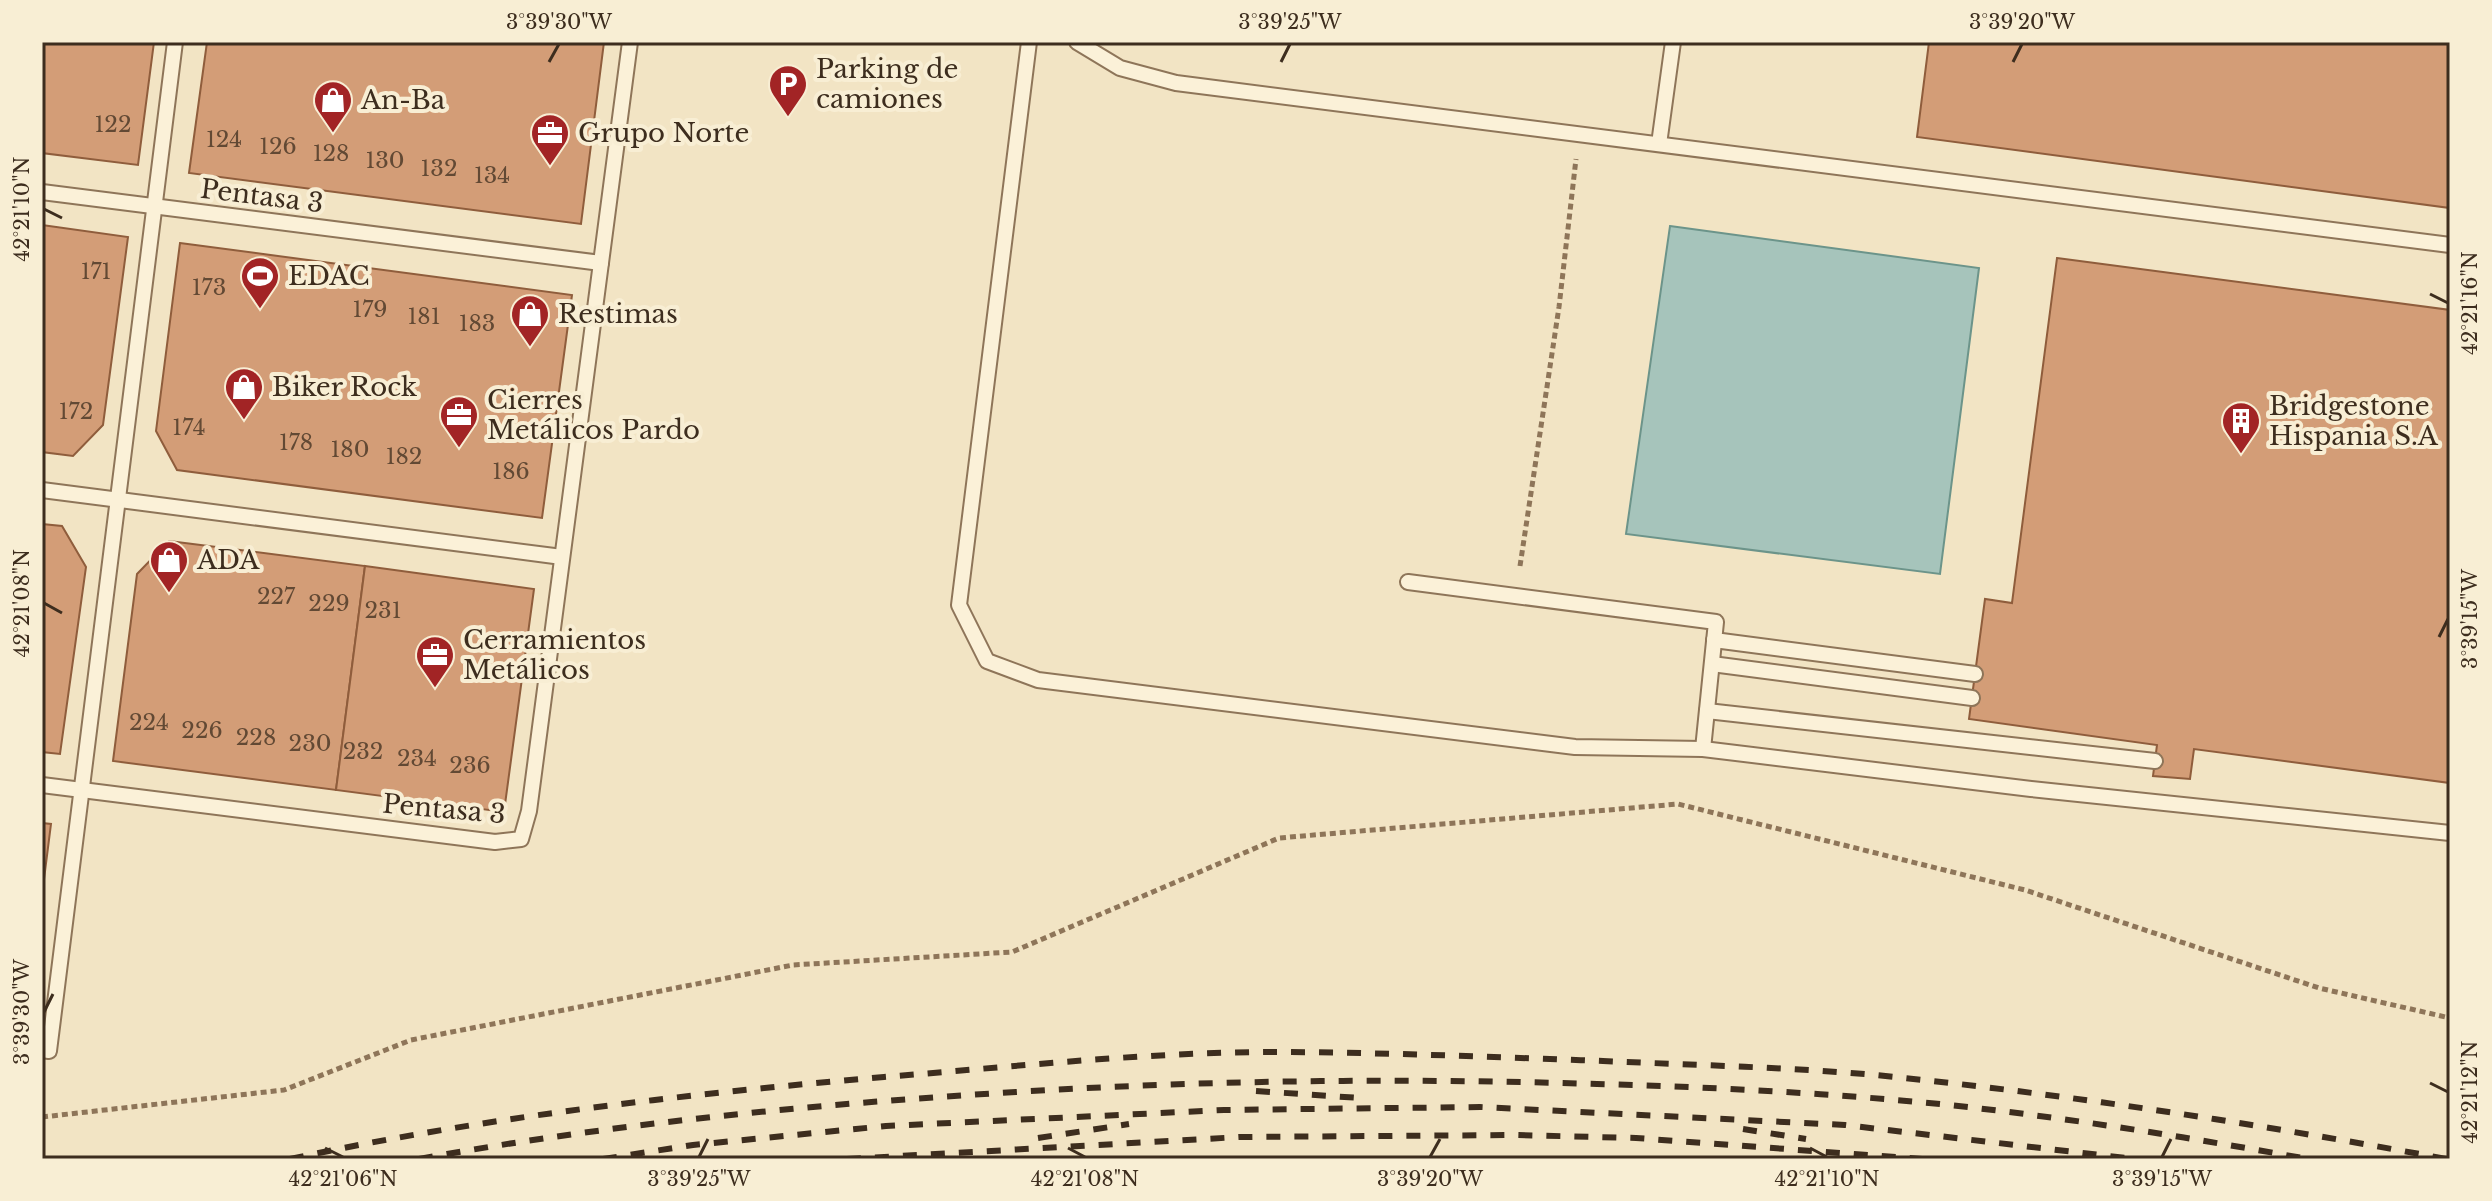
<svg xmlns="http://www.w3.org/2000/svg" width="2492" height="1201" font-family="'Libre Baskerville',serif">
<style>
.water{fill:#a6c4bb;stroke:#6c948a;stroke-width:2}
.building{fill:#d39d77;stroke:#8f5d3c;stroke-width:2}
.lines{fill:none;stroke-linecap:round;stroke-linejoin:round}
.lane-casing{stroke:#8e7559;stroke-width:18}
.path{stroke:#8e7559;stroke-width:5;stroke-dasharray:6 4;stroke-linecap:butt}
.lane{stroke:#fbf1d8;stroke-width:14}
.rail{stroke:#3d2d1e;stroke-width:6;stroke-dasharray:14 14;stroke-linecap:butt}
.ticks{fill:none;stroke:#3d2d1e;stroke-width:3}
.labels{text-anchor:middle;stroke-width:8;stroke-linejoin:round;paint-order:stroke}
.number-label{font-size:22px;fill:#624934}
.poi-label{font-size:26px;fill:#3d2d1e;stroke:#f8eed4;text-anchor:start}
.street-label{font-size:26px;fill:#3d2d1e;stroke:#f8eed4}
.neatline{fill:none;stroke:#3d2d1e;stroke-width:3}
.ticks-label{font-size:20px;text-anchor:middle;fill:#3d2d1e}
</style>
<rect width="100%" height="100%" fill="#f2e4c4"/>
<polygon class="water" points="1670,226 1979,268 1940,574 1626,534"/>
<g class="building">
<polygon points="42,42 154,42 138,165 42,153"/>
<polygon points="207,42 604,42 581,224 189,173"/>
<polygon points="1929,42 2450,42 2450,208 1917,137"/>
<polygon points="42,225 128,237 103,425 73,456 42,452"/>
<polygon points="180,243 572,295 542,518 177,470 156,431"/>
<polygon points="2057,258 2450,310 2450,783 2194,749 2190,779 2153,776 2157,745 1969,719 1985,599 2012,603"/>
<polygon points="42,524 62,526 86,567 60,754 42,752"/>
<polygon points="169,541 365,566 336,790 113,761 137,574"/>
<polygon points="365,566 534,589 504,812 336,790"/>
<polygon points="42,823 51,824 42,895"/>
</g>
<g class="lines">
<g class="lane-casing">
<g id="lane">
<polyline points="1029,42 959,605 987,661 1038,680 1575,747 1703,749 2031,789 2450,833"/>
<polyline points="1077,42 1120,68 1176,83 2450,245"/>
<polyline points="1659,144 1673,42"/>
<polyline points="42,192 601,263"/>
<polyline points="42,490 562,557"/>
<polyline points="1408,582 1716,622 1703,749"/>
<polyline points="1714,640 1975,674"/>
<polyline points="1712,664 1972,698"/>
<polyline points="1707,711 2155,761"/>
<polyline points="42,785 495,842 521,839 529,811 630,42"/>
<polyline points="42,1050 49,1051 175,42"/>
</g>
</g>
<g class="path">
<polyline points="1520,566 1559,307 1576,159"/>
<polyline points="42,1117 284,1090 411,1040 793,965 1012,952 1279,838 1678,804 2025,890 2319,988 2450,1018"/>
</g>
<use href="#lane" class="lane"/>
<g class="rail">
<polyline points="1256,1091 1360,1098"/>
<polyline points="1743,1129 1806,1139"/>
<polyline points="1038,1138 1129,1124"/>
<path d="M290,1159c195,-42 395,-65 594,-82 126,-10 254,-24 381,-25 112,0 225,5 338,9 90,4 182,6 272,14 192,19 382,49 572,84"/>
<path d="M419,1159c197,-36 397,-55 597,-67 194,-12 387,-14 581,-8 115,3 229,9 343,20 123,13 246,33 368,55"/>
<polyline points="603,1159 693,1145 886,1126 1224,1110 1480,1107 1845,1125 2134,1159"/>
<polyline points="847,1159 1240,1137 1515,1135 1636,1138 1922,1159"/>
</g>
</g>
<path class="ticks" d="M549,62l10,-18M1281,62l9,-18M2013,62l9,-18M44,209l18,9M2430,294l18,9M44,603l18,10M2439,637l9,-18M44,1012l9,-18M2430,1083l18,9M325,1148l18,9M1068,1148l17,9M1810,1148l17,9M699,1157l9,-18M1430,1157l10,-18M2162,1157l9,-18"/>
<defs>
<g id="parking-pin" transform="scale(2)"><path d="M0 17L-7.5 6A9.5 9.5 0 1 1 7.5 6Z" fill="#a22425" stroke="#f8eed4"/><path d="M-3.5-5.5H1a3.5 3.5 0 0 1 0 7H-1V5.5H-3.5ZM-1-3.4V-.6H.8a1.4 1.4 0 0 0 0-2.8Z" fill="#fff"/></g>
<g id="shop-pin" transform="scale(2)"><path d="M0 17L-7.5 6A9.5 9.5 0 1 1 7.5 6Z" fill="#a22425" stroke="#f8eed4"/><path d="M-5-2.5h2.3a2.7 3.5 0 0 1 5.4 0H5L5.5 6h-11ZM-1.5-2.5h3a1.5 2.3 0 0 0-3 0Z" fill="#fff"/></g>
<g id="office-pin" transform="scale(2)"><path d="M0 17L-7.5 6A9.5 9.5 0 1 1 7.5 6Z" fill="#a22425" stroke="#f8eed4"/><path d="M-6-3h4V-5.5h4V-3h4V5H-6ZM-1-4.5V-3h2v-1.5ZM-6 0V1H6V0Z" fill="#fff"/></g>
<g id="stadium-pin" transform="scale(2)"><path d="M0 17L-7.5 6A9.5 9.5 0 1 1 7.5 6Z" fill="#a22425" stroke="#f8eed4"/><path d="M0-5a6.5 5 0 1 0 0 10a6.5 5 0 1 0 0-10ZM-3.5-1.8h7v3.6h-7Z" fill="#fff"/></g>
<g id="building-pin" transform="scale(2)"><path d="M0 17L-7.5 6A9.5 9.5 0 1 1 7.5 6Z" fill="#a22425" stroke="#f8eed4"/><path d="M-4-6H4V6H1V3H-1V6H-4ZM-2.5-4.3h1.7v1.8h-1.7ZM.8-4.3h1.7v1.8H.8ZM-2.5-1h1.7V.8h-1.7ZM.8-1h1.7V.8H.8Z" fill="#fff"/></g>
</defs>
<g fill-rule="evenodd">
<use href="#parking-pin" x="788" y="84"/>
<use href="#shop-pin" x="333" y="100"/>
<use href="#office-pin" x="550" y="133"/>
<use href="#stadium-pin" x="260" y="276"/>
<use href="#shop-pin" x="530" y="314"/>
<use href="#shop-pin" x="244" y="387"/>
<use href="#office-pin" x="459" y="415"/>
<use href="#building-pin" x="2241" y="421"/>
<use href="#shop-pin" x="169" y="560"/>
<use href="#office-pin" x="435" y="655"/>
</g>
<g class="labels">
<g class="number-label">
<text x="113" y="132">122</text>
<text x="224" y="147">124</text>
<text x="278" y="154">126</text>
<text x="331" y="161">128</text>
<text x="385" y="168">130</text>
<text x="439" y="176">132</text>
<text x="492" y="183">134</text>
<text x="96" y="279">171</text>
<text x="209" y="295">173</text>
<text x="370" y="317">179</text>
<text x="424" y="324">181</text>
<text x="477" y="331">183</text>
<text x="76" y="419">172</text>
<text x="189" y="435">174</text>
<text x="296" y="450">178</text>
<text x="350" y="457">180</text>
<text x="404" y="464">182</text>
<text x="511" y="479">186</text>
<text x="276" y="604">227</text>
<text x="329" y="611">229</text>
<text x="383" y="618">231</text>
<text x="149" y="730">224</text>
<text x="202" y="738">226</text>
<text x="256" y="745">228</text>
<text x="310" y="751">230</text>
<text x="363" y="759">232</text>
<text x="417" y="766">234</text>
<text x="470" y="773">236</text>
</g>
<g class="poi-label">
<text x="816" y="78">Parking de<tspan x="816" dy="30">camiones</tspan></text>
<text x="361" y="109">An-Ba</text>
<text x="578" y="142">Grupo Norte</text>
<text x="288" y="285">EDAC</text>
<text x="558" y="323">Restimas</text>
<text x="272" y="396">Biker Rock</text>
<text x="487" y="409">Cierres<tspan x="487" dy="30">Metálicos Pardo</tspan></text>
<text x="2269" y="415">Bridgestone<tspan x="2269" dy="30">Hispania S.A</tspan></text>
<text x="197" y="569">ADA</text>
<text x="463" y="649">Cerramientos<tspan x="463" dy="30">Metálicos</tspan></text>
</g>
<g class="street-label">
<text transform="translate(262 196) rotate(7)" y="9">Pentasa 3</text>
<text transform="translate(444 809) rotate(5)" y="9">Pentasa 3</text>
</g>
</g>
<rect width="2492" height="1201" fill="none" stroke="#f8eed4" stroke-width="88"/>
<rect x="44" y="44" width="2404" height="1113" class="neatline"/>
<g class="ticks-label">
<text x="559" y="29">3°39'30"W</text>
<text x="1290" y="29">3°39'25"W</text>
<text x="2022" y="29">3°39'20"W</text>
<text transform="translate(22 209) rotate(-90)" y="7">42°21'10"N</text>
<text transform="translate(2470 303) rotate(-90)" y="7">42°21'16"N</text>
<text transform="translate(22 603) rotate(-90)" y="7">42°21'08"N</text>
<text transform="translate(2470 619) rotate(-90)" y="7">3°39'15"W</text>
<text transform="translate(22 1012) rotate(-90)" y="7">3°39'30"W</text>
<text transform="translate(2470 1092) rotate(-90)" y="7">42°21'12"N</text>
<text x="343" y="1186">42°21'06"N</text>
<text x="699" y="1186">3°39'25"W</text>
<text x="1085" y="1186">42°21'08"N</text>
<text x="1430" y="1186">3°39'20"W</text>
<text x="1827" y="1186">42°21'10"N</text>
<text x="2162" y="1186">3°39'15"W</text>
</g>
</svg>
